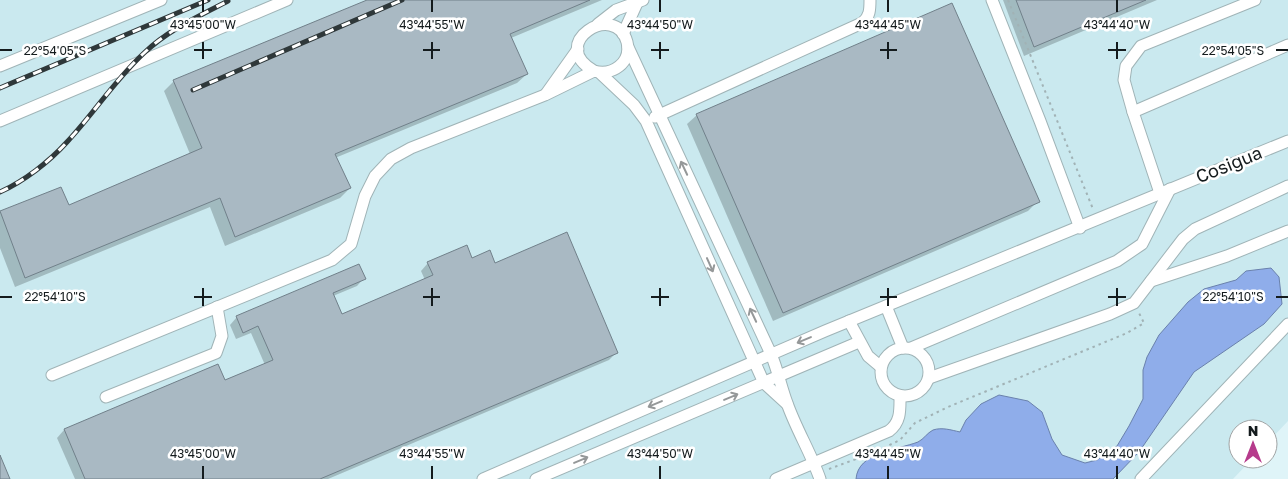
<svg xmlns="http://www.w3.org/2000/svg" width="1288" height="479" font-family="'Golos Text',sans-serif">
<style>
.built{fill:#cae9ef}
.water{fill:#8fadea;stroke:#6a81ac}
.shadow{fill:#0003}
.building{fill:#a9b9c3;stroke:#71808a}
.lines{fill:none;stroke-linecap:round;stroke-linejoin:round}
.minor-casing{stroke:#a0b4b7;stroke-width:13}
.path{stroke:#a1b2b5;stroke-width:2;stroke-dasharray:2.5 4;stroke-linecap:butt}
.minor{stroke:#fff;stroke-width:11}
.rail-casing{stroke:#2f383a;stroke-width:5}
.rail{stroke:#fff;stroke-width:3;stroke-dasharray:9;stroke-linecap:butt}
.oneway{stroke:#959899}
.ticks{fill:none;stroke:#141b1d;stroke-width:2}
.labels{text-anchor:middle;stroke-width:5;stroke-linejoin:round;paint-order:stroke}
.street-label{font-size:18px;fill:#141b1d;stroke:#fff}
.ticks-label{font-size:12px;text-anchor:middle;fill:#141b1d;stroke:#fff;stroke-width:5;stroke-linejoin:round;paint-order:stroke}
</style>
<rect width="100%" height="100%" fill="#dff4f8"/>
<polygon class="built" points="0,0 1288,0 1288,421 1268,442 1268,429 1238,429 1238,459 1252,459 1233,479 0,479"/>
<path class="water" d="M1271,268l8,9 3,27 -18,20 -70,48 -55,80 -26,27h-257c2,-27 41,-29 62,-37 6,-3 9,-9 15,-12 9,-3 18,0 27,2l6,-12 15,-16 18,-9 29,6 14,11 10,27 10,16 23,8 12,-3 20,-14 12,-20 14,-27v-29l4,-13 12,-22 29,-33 16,-13 32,-9 10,-9z"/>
<g class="shadow">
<polygon points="371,0 602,0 511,38 527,74 517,83 335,158 350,188 340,198 225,246 210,207 15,287 0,248 0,212 60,188 68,206 190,154 164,91 174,81"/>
<polygon points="1003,0 1157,0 1024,56"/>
<polygon points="697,115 1038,201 1028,211 773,321 687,124"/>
<polygon points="472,259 495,264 617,352 609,360 328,479 75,479 57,438 64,430 217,366 224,382 265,365 251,333 236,339 230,325 237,317 364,278 357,286 333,296 341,315 425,280 421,271 428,263"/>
</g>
<g class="building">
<polygon points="367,0 590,0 510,34 528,74 335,154 351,188 235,237 220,198 25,278 0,211 61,187 69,205 202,148 173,80"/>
<polygon points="1016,0 1146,0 1034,47"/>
<polygon points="952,3 1040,202 783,313 696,114"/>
<polygon points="567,232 618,353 320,479 85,479 64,429 218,364 225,380 273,360 258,326 243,333 236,316 359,264 366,279 333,293 342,314 433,275 427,262 467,245 472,258 490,250 495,263"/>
<polygon points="0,455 10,479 0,479"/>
</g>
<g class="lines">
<g class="minor-casing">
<g id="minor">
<polyline points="992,0 1040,121 1080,228"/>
<polyline points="598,24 616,10 643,0"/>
<polyline points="623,34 637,3"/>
<path d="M628,47l143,307c7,17 10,33 16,49 9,26 24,50 33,76"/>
<polyline points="0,66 161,0"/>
<polyline points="600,73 634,105 646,121 764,383 787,404"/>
<polyline points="546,94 578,49"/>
<polyline points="1133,112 1124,80 1126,66 1141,46 1255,0"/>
<path d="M655,117l207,-94c8,-6 8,-14 8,-23"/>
<polyline points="0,121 287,0"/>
<polyline points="1160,193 1133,112 1288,45"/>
<polyline points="1151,281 1227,256 1288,231"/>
<polyline points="886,306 903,348"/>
<polyline points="849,321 868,356 881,367"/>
<circle cx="905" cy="372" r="24"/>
<polyline points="911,348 1117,261 1142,244 1170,189"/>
<path d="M52,375l280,-115 19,-16 14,-48 10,-20 16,-17 20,-11 134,-53 49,-24c18,5 38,-8 33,-29 -12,-42 -81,2 -33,29"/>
<polyline points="929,378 1110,314 1134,303 1183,239 1195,229 1288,186"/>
<polyline points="106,397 216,353 222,336 217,307"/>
<polyline points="483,479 825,331 1288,141"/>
<polyline points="536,479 859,342"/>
<path d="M776,479l113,-48c12,-9 11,-21 11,-35"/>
<polyline points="1141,479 1288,324"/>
</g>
</g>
<g class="path">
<polyline points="1008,0 1093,209"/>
<polyline points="829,469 875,452 900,440 915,423 948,407 1127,333 1144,323 1139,313"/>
</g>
<use href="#minor" class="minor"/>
<g class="rail-casing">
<g id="rail">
<polyline points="0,88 208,0"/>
<polyline points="193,90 402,0"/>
<path d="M0,192c24,-11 49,-30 67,-50 27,-29 48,-62 77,-89 24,-23 55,-37 84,-52"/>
</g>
</g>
<use href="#rail" class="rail"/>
</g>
<defs><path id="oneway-shaft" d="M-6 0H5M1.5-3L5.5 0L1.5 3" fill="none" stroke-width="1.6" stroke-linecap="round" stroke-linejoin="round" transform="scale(1.25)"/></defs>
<g class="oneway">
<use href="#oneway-shaft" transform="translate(684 168) rotate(-115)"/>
<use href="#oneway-shaft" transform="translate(710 265) rotate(66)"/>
<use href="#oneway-shaft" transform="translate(753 315) rotate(-115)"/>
<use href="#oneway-shaft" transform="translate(804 340) rotate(157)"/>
<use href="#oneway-shaft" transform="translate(731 397) rotate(-23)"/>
<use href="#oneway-shaft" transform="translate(655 404) rotate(157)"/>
<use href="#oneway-shaft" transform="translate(581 460) rotate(-23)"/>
</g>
<path class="ticks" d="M203,0v12M432,0v12M660,0v12M888,0v12M1117,0v12M203,42v17M432,42v17M660,42v17M888,42v17M1117,42v17M0,50h12M194,50h18M423,50h17M651,50h18M880,50h17M1108,50h18M1276,50h12M203,288v18M432,288v18M660,288v18M888,288v18M1117,288v18M0,297h12M194,297h18M423,297h17M651,297h18M880,297h17M1108,297h18M1276,297h12M203,466v13M432,466v13M660,466v13M888,466v13M1117,466v13"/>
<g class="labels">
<g class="street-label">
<text transform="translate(1229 165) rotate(-22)" y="6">Cosigua</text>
</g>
</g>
<g class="ticks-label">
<text x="203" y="29">43°45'00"W</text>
<text x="432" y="29">43°44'55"W</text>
<text x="660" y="29">43°44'50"W</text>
<text x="888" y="29">43°44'45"W</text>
<text x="1117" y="29">43°44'40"W</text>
<text x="55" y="55">22°54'05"S</text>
<text x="1233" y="55">22°54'05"S</text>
<text x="55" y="301">22°54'10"S</text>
<text x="1233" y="301">22°54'10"S</text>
<text x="203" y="458">43°45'00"W</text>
<text x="432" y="458">43°44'55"W</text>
<text x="660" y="458">43°44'50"W</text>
<text x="888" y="458">43°44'45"W</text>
<text x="1117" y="458">43°44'40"W</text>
</g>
<g transform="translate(1253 444)"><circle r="24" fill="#ffffff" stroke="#a1a4a5"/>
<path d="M0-4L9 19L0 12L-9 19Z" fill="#b63b8c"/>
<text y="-8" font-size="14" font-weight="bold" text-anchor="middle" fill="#141b1d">N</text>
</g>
</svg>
